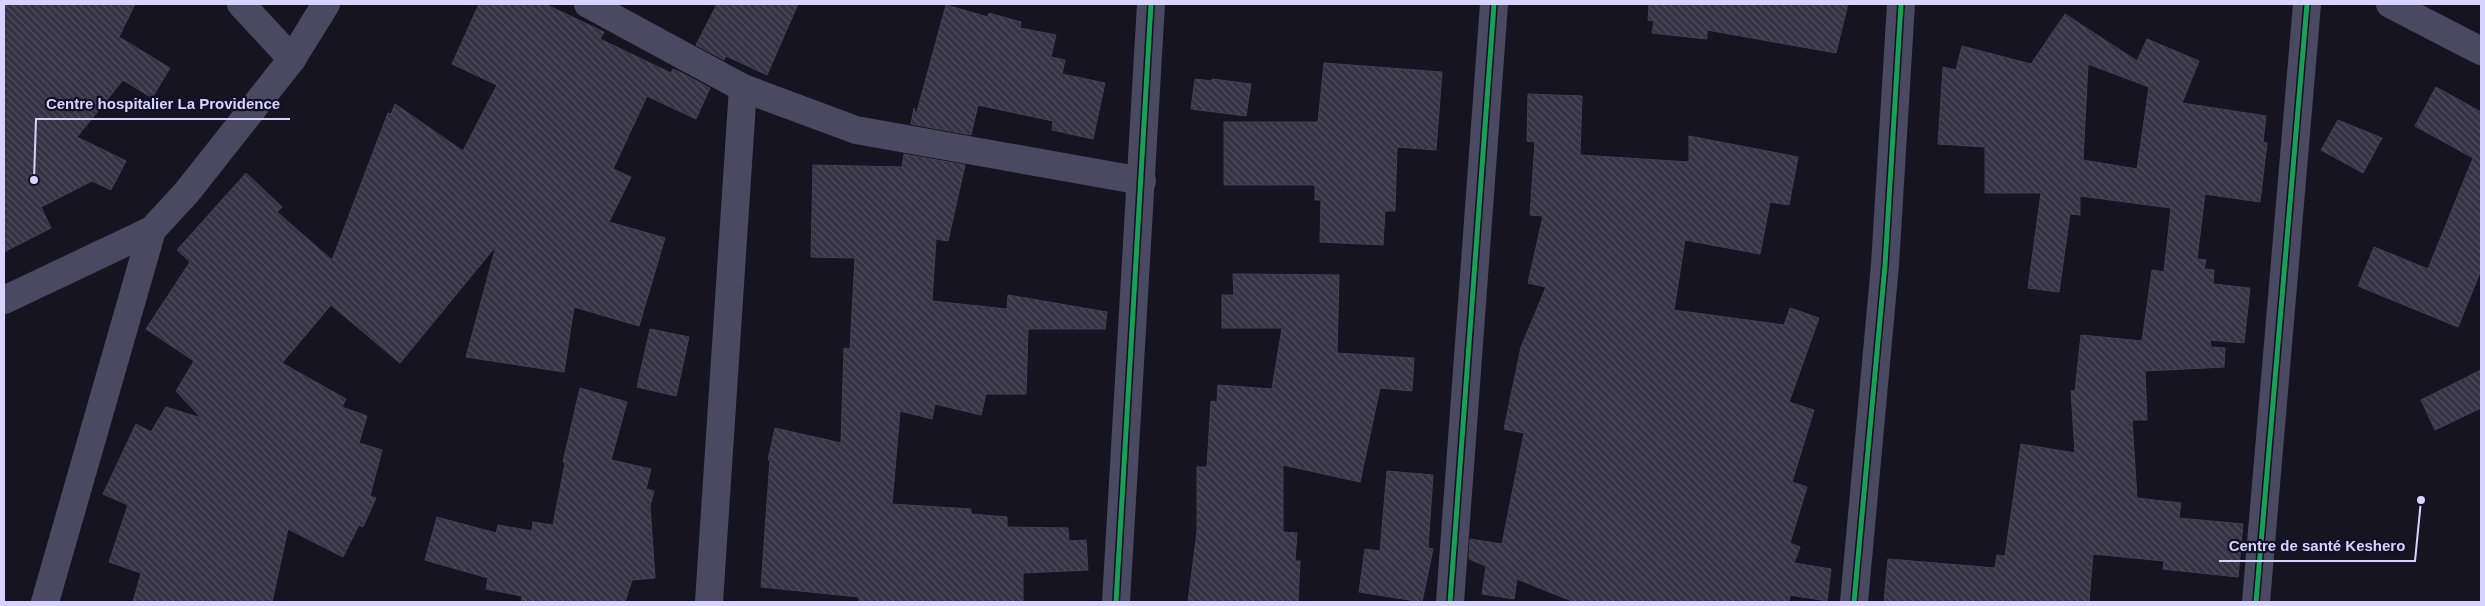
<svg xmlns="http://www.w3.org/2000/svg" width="2485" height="606" font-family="Helvetica,sans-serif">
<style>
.building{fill:url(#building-back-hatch);stroke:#433f54;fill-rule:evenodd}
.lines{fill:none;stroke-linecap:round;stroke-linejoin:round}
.minor{stroke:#4a4962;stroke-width:28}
.tertiary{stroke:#4a4962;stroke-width:28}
.cycleway-casing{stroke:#130f26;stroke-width:8}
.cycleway{stroke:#1a9f57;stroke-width:5}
.leader{fill:none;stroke:#d9d4ff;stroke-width:2}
.callout-dot{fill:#d9d4ff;stroke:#130f26;stroke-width:2}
.callout-label{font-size:15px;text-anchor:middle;font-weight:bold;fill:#d9d4ff;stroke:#130f26;stroke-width:4.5;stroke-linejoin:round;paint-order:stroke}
</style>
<defs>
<pattern id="building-back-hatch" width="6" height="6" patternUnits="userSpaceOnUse" patternTransform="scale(1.25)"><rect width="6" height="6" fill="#343243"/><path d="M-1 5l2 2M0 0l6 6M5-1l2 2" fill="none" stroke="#514f5f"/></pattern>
</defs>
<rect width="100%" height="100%" fill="#161421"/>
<g class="building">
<polygon points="4,4 135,4 119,37 170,68 152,98 123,80 77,137 126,161 111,190 92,181 41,207 51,228 4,252"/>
<polygon points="479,4 545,4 604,32 600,39 671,73 673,69 682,73 710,88 696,119 647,96 613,169 631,177 609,222 665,238 639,326 574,307 564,372 466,357 496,246 400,363 331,305 282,363 346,399 342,407 367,416 359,443 382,450 370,496 376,498 363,527 359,525 343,557 288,529 272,602 133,602 141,573 109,562 128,505 103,494 136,424 151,432 166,407 201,418 176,391 194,361 146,329 190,262 177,250 246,173 282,207 277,212 332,260 388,113 391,114 395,104 463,151 497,85 452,64"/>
<polygon points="717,4 798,4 767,75 726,56 724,60 696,45"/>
<polygon points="1649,4 1848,4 1836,53 1707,30 1707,39 1652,33 1654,21 1648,20"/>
<polygon points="946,5 988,17 989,13 1021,22 1020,28 1056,35 1051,57 1065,60 1062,74 1105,83 1093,139 1052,130 1053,121 978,105 971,135 911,124 914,108 916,115"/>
<path d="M2065,14l72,47 10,-22 52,22 -17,42 84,13 -3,26 4,1 -7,59 -55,-8 -8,65 9,1 -2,9 10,1 -1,14 37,4 -6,55 -34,-3 1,7 14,1 -1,19 -79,4 2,49h-15l5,78 44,5 -2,15 64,6 -5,53 -75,-8 1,-8 -71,-7 -4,48h-205l4,-43 107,9 2,-13 8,1 16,-112 54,9 -4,-62h4l6,-56 61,6 10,-71 12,2 7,-64 -91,-12v19l-10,-1 -11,78 -31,-4 13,-95h-56v-46l-47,-3 5,-77 13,3 6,-24 69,18zM2088,64l61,23 -12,82 -54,-9z"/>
<polygon points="1324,63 1442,72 1436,150 1397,147 1395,211 1385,211 1383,245 1320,242 1321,200 1315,200 1315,185 1224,185 1224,122 1318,122"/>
<polygon points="1195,79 1212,81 1212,79 1251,84 1246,116 1191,109"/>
<polygon points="2436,87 2481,112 2481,270 2458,327 2358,286 2374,247 2428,269 2473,158 2415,126"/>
<polygon points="1528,94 1582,96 1580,155 1689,162 1689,136 1798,157 1789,205 1770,202 1760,254 1685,240 1674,310 1784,325 1790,308 1819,318 1789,402 1814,410 1792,482 1807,487 1790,543 1800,547 1794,563 1831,569 1827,601 1790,595 1789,602 1574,602 1517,579 1514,599 1482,594 1486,566 1469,559 1470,539 1502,544 1524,433 1504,429 1521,347 1546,287 1528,283 1543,216 1530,215 1535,142 1527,141"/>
<polygon points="2338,120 2382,138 2363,173 2321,150"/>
<polygon points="904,154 965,165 948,241 936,239 932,301 1007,309 1008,295 1107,312 1105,329 1028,329 1026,394 986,394 981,415 935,404 932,419 900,411 892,504 971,509 971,514 1007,517 1007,527 1068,528 1069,541 1086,540 1088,570 1023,573 1023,602 859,602 859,597 761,587 770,460 768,460 775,428 841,443 844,348 850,349 855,258 811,257 813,165 902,167"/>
<polygon points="1233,274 1339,275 1337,353 1414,358 1412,391 1380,388 1360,482 1283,465 1283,532 1297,533 1295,561 1300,561 1298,602 1188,602 1197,532 1197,467 1207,467 1211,401 1217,402 1218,385 1272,389 1282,328 1222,328 1222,295 1234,295"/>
<polygon points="650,329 689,337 676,396 637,387"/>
<polygon points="2481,370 2481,408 2435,430 2421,400"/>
<polygon points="580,388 627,402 611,460 651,469 646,489 654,491 650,506 655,578 632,580 625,602 521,602 522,596 486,589 488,578 425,560 437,517 496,533 498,525 532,531 533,522 553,525 565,463 563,462"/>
<polygon points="1387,471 1433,475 1428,548 1433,549 1422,602 1359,592 1365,549 1380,551"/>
</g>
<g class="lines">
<g class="minor">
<polyline points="241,4 292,59"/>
<polyline points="588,4 743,88 856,130 1142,181"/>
<polyline points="2390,4 2481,51"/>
<polyline points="45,602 152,230"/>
<polyline points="709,602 743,88"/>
<polyline points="1116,602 1151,4"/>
<polyline points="1450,602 1494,4"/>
<polyline points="1854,602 1885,265 1901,4"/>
<polyline points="2256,602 2307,4"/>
</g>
<polyline class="tertiary" points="4,300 152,230 187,192 292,59 326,4"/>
<g class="cycleway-casing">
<g id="cycleway">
<polyline points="1116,602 1151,4"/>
<polyline points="1450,602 1494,4"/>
<polyline points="1854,602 1885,265 1901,4"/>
<polyline points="2256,602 2307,4"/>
</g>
</g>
<use href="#cycleway" class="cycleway"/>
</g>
<path class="leader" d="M34 180L36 119H290M2421 500L2415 561H2219"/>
<g class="callout-dot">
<circle cx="34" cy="180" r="5"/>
<circle cx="2421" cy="500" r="5"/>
</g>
<g class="callout-label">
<text x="163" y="109">Centre hospitalier La Providence</text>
<text x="2317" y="551">Centre de santé Keshero</text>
</g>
<rect width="2485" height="606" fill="none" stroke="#d9d4ff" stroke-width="10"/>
</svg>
